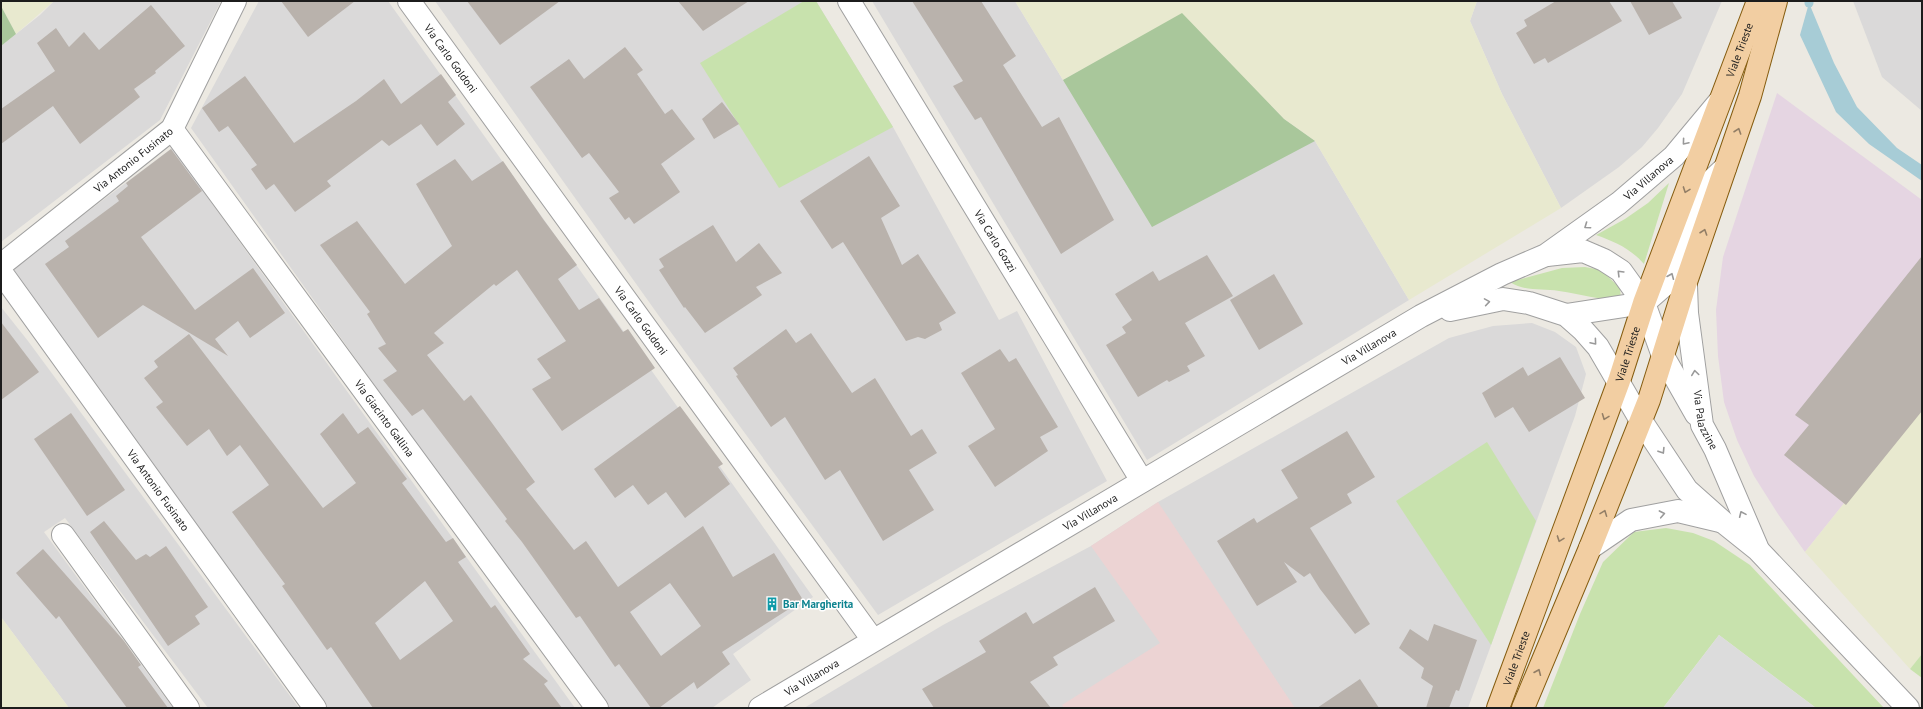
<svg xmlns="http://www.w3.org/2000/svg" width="1923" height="709" font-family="'PT Sans',sans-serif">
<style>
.residential{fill:#dad9d9}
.commercial{fill:#ecd3d3}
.industrial{fill:#e5d5e2}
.farmland{fill:#e8e9cf}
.grass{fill:#c8e2ad}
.forest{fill:#a9c79b}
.parking{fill:#dcdcdc}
.water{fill:#a7ccd6}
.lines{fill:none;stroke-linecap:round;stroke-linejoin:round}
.stream{stroke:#a7ccd6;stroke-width:9}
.building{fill:#b9b2ac;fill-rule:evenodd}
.minor-casing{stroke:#a0a0a0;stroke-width:24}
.major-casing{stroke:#855c0f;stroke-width:24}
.minor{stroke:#fff;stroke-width:22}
.major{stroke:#f2cea2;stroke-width:22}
.oneway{stroke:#927e66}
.oneway2{stroke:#999}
.labels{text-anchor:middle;stroke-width:3;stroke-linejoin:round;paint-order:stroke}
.street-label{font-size:11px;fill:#1c1c1c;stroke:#fff}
.culture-label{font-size:11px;font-weight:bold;fill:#0d838f;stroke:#fff;text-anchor:start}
</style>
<rect width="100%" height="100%" fill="#ece9e2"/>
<g class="residential">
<polygon points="54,1 221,1 160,120 1,242 1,46 40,15"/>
<polygon points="259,1 388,1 813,597 733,654 751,680 712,708 605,708 191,128"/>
<polygon points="435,1 816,1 893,127 999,320 1017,311 1107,481 878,615 659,316"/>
<polygon points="872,1 1015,1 1063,80 1182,13 1284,119 1315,141 1409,300 1147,460"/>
<polygon points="1477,1 1722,1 1682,94 1658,128 1642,147 1619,167 1561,208 1502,94 1470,21"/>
<polygon points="1853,1 1922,1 1922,111 1882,77"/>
<polygon points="172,148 575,708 327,708 15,278 15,269 18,264"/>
<polygon points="1,307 28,341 299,708 208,708 65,518 44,532 173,708 69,708 1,617"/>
<polygon points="1532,323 1555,332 1576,347 1586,374 1575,416 1468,708 804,708 943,625 1091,546 1158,502 1449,338 1493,326"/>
</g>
<polygon class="commercial" points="1158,502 1295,708 1064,708 1062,705 1160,643 1091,546"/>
<polygon class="industrial" points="1777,93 1922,200 1922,406 1805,552 1778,514 1754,476 1737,440 1724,402 1718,356 1716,310 1723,257"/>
<g class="farmland">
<polygon points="1,1 54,1 16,34 1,6"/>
<polygon points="1015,1 1477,1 1470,21 1502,94 1561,208 1409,300 1315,141 1284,119 1182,14 1063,80"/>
<polygon points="1922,406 1922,654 1910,669 1805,552"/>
<polygon points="1,617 69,708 1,708"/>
</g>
<g class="grass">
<polygon points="804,1 816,1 893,127 779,188 700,63"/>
<path d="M1669,183l-25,81c-14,-16 -29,-22 -48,-29l29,-16 23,-16z"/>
<path d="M1585,267l16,3 19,18 1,12c-22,0 -40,-6 -62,-9 -17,-3 -34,1 -49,-9l52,-14z"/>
<polygon points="1487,442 1536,521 1491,645 1396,501"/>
<polygon points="1666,528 1693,533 1714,541 1750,565 1884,708 1816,708 1719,635 1663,708 1543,708 1580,614 1603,562 1634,532"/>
<polygon points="1922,654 1922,678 1910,669"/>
</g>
<g class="forest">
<polygon points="1,6 16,34 1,46"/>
<polygon points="1182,13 1284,119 1315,141 1152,227 1063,80"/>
</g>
<polygon class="parking" points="1719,635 1816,708 1663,708"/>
<polygon class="water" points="1809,3 1834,63 1857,107 1897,148 1922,165 1922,181 1869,144 1836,112 1800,35"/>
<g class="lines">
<polyline class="stream" points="1809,1 1809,3"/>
</g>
<g class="building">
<polygon points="281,1 355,1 308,37"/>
<polygon points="467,1 560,1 500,45"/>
<polygon points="678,1 749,1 703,31"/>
<polygon points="912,1 981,1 1016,56 1003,65 1042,127 1059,117 1114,220 1061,254 981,117 975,120 953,86 963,81"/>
<polygon points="1556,1 1609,1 1622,21 1548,63 1545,58 1534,64 1516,33 1527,26 1524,20"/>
<polygon points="1630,1 1672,1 1682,18 1649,35"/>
<polygon points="151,5 185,46 155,71 156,73 134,89 140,97 80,144 53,106 1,144 1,109 55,71 37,43 56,28 69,47 84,32 99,50"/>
<polygon points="625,47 643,70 637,74 665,114 672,109 695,139 661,164 680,192 634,224 629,217 625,220 609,198 619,192 589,153 582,158 530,87 569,59 584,79"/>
<polygon points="441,74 456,95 448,102 465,124 437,146 421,124 389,146 382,140 327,181 331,186 295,212 274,184 266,190 251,169 257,165 228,126 219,132 202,108 245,76 294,143 356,101 384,79 401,104"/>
<polygon points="722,102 739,124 714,139 702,119"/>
<polygon points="171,149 202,191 141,237 195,310 253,268 285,313 250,338 238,321 215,339 228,356 143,305 98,338 45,264 69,247 65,241 119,201 116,196 128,186 126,183"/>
<polygon points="869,156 900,206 881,218 902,265 918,254 956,313 939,323 942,330 925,339 918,337 906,341 843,242 832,249 800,201"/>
<path d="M455,159l17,22 31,-20 40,58 34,46 -19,14 21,31 20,-12 24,34 5,-3 27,39 -93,63 -30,-42 19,-11 -14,-19 29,-18 -49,-71 -21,16 -2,-2 -60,49 10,10 -17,12 37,46 7,-6 21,28 43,59 -9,7 48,61 12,-9 32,46 85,-61 30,51 41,-24 29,47 -81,52 8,12 -33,25 -3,-7 -35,26h-8l-32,-44 -4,3 -35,-51 -4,2 -54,-76 -17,-21 2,-2 -84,-110 -11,7 -29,-36 14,-9 -19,-23 8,-4 -19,-30 3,-2 -50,-67 37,-24 48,63 47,-38 -36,-62zM670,583l31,43 -40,30 -31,-44z"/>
<polygon points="713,225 736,262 759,243 782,273 756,287 762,295 705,333 685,307 684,308 659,270 664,267 659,259"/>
<polygon points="1207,255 1233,296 1185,323 1205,356 1187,366 1190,371 1169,382 1167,380 1138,397 1106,345 1126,333 1122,327 1132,320 1115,294 1153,271 1159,281"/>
<polygon points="1922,256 1922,411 1846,505 1784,455 1809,425 1795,415"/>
<polygon points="1274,274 1303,324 1259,350 1230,300"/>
<polygon points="1,322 39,372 1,400"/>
<polygon points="786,329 796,343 811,333 852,393 875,378 911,436 922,429 937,453 909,470 934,510 883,541 840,470 825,480 785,417 771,427 736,376 738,375 733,368"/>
<path d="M189,334l134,174 33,-25 -36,-49 23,-21 15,21 10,-7 39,52 -5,4 44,59 7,-4 13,19 -8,5 33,46 4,-3 35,49 -7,5 25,22 -4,3 18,24h-189l-42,-61 -4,3 -45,-64 3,-2 -53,-72 37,-27 -29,-40 -13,11 -18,-27 -22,17 -31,-39 7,-5 -19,-24 14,-11 -4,-6zM425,581l28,40 -53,39 -25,-37z"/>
<polygon points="1000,349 1009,362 1016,358 1058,427 1040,437 1048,451 995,487 968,446 995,429 961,373"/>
<polygon points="1560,357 1585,398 1529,432 1513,407 1495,418 1482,393 1523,367 1528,376"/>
<polygon points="680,406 723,464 718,467 730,484 685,518 666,492 648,505 633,485 615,498 594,469"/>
<polygon points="71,413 125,490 87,516 34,439"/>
<polygon points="1347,431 1375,477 1347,494 1352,503 1310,528 1370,624 1355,634 1320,589 1310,573 1304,577 1284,562 1297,582 1257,606 1217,541 1254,518 1257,523 1298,498 1281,470"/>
<polygon points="104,521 136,560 146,554 150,557 166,546 208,607 195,616 200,624 168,646 90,532"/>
<polygon points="43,549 124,641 141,665 138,667 168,708 127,708 59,616 56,619 16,573"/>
<polygon points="1095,587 1115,621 1053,657 1058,665 1030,682 1051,708 934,708 922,689 986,652 979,641 1026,612 1033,624"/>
<polygon points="1434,624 1477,640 1459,691 1456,690 1449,708 1426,708 1433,686 1421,678 1424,668 1399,648 1410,629 1428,641"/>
<polygon points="1360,679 1379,708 1317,708"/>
</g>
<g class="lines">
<g class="minor-casing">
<g id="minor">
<path id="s1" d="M409,1l464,639"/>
<path id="s2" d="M849,1l293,480"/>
<path id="s3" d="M172,129l425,579"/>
<polyline points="1547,255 1583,251 1604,260 1621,271 1644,303 1663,356 1696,414"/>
<path id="s4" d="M1,265l171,-136 63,-128"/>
<path id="s5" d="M1,272l314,436"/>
<path id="s6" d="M1686,286l1,27 15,112 13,24 42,98"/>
<polyline points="1644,303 1668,282 1680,255 1699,201 1709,183 1725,168"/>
<polyline points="1450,310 1503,299 1529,303 1566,315 1583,330 1598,347 1640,419 1687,490 1723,522 1758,550 1908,708"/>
<polyline points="1566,315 1644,303"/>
<polyline points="63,535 188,708"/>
<polyline points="1590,548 1631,520 1678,511 1720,521"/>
<path id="s7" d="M760,708l661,-392 81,-42 44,-19 73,-52 55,-47 45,-54"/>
</g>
</g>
<g class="major-casing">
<g id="major">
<path id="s8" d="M1498,708l121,-327 25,-78 114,-302"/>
<polyline points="1523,708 1590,548 1649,400 1686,282 1750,96 1776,1"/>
</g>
</g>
<use href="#minor" class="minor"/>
<use href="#major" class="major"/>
</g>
<defs><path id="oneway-chevron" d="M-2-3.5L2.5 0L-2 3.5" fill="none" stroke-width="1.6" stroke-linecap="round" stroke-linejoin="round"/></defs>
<g class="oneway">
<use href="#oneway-chevron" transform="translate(1738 131) rotate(-71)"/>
<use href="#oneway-chevron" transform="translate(1686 190) rotate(110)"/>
<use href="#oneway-chevron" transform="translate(1704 232) rotate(-71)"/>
<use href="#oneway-chevron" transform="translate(1605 417) rotate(111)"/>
<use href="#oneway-chevron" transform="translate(1604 513) rotate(-69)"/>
<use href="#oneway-chevron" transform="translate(1560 539) rotate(110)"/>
<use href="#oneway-chevron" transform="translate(1538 672) rotate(-67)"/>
</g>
<g class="oneway2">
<use href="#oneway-chevron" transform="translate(1685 142) rotate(130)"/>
<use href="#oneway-chevron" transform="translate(1587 226) rotate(145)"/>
<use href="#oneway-chevron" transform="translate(1620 273) rotate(-135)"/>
<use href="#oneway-chevron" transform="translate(1671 276) rotate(-67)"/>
<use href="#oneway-chevron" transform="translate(1487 302) rotate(-9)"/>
<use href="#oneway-chevron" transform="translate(1594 342) rotate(50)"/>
<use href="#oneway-chevron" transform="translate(1695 373) rotate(-98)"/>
<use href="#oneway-chevron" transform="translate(1662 451) rotate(58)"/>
<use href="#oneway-chevron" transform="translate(1662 514) rotate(-11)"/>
<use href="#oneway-chevron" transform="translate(1742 514) rotate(-114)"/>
</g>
<defs>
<g id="building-bare" transform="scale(1.08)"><path d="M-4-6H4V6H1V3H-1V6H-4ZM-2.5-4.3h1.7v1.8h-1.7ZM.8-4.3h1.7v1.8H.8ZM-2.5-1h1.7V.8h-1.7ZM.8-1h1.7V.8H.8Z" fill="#0f9aa8" stroke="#fff" stroke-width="2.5" paint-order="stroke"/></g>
</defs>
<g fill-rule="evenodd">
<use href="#building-bare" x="772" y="604"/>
</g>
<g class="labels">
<g class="street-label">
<text dy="4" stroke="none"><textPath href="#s8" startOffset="701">Viale Trieste</textPath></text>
<text dy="4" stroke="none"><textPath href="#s1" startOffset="71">Via Carlo Goldoni</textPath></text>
<text dy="4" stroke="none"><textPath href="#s4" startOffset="169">Via Antonio Fusinato</textPath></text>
<text dy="4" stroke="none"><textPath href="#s7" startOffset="1036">Via Villanova</textPath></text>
<text dy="4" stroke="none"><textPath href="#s2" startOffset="281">Via Carlo Gozzi</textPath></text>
<text dy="4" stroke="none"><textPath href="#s1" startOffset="395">Via Carlo Goldoni</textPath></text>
<text dy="4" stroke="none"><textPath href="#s7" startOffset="708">Via Villanova</textPath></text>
<text dy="4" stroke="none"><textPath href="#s8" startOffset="377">Viale Trieste</textPath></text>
<text dy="4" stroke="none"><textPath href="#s3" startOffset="359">Via Giacinto Gallina</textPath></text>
<text dy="4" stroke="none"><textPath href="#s6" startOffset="136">Via Palazzine</textPath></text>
<text dy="4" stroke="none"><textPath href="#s5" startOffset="269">Via Antonio Fusinato</textPath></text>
<text dy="4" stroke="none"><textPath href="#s7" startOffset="384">Via Villanova</textPath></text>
<text dy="4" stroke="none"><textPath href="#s8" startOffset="53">Viale Trieste</textPath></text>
<text dy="4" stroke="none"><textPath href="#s7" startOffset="60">Via Villanova</textPath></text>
</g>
<g class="culture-label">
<text x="783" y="608">Bar Margherita</text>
</g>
</g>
<rect width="1923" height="709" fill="none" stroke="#1c1c1c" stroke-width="4"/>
</svg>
